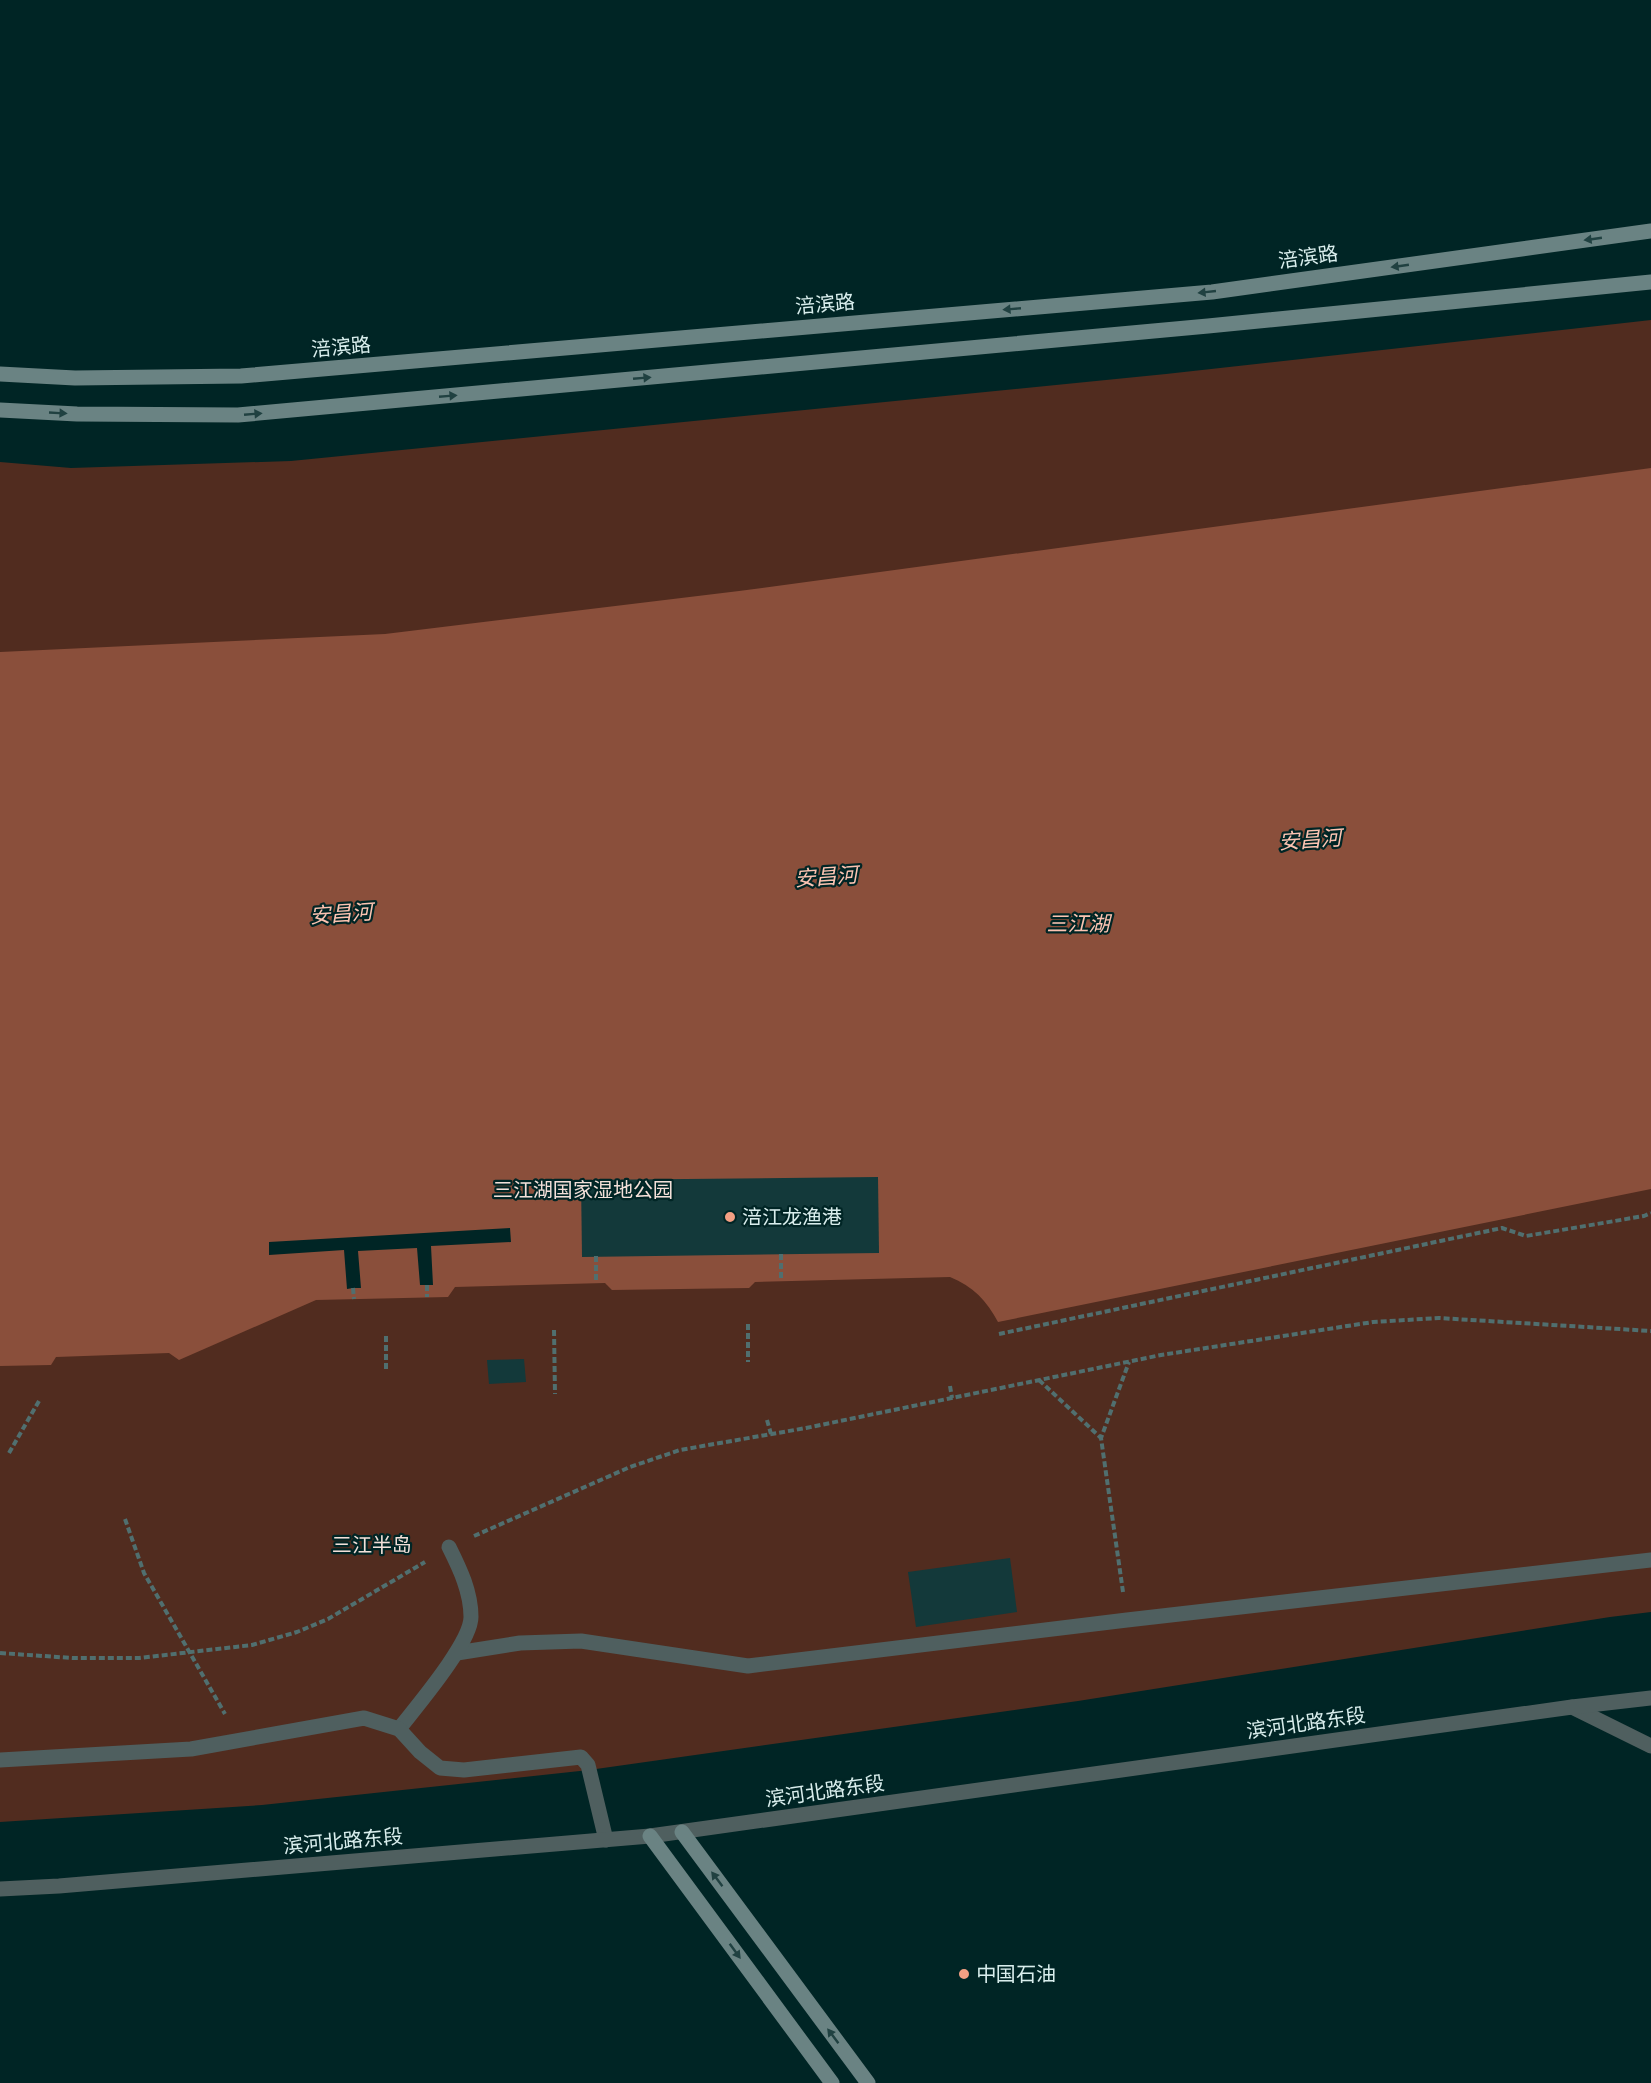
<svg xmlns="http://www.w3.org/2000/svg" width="1651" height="2083" font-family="Raleway,'Noto Sans SC',sans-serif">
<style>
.green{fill:#512c1f}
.water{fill:#8a4f3b}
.pier{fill:#002525}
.building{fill:#13393a}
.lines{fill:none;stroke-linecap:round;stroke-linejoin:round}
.path{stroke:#506f6f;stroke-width:4;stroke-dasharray:6 3;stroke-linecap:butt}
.service{stroke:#4f5f5f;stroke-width:15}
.tertiary{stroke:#4f5f5f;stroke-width:15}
.secondary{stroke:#6a8383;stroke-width:15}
.oneway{fill:#204141}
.poi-dot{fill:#f39f83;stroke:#002525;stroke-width:2}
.labels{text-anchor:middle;stroke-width:4.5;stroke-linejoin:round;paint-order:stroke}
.street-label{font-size:20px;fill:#d9eeed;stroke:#002525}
.park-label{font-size:20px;fill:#f3e0d9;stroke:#002525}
.poi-label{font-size:20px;fill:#d9eeed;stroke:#002525;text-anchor:start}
.water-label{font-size:21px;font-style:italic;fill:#fcc4b2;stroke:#002525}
</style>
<rect width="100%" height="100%" fill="#002525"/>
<polygon class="green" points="1651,320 1651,1612 1610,1617 1078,1701 589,1770 262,1805 0,1822 0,462 71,468 291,461 1166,374"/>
<path class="water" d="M1651,468v721l-653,133c-11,-21 -25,-36 -48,-45l-195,5 -6,6 -137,2 -7,-7 -150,4 -7,10 -132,3 -137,60 -10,-7 -113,4 -5,8 -51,1v-714l385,-18 354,-43z"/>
<polygon class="pier" points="510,1228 511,1242 431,1246 433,1285 420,1285 417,1248 358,1251 361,1288 353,1288 347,1289 344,1250 269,1255 269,1242"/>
<g class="building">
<polygon points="878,1177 879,1253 582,1257 581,1180"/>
<polygon points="524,1359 526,1382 489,1384 487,1360"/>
<polygon points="1010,1558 1017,1612 916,1627 908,1572"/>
</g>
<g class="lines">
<g class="path">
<polyline points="781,1254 781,1281"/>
<polyline points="596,1256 596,1283"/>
<polyline points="427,1285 427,1297"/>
<polyline points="353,1288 354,1299"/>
<polyline points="748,1324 748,1362"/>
<polyline points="554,1330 555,1394"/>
<polyline points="999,1334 1502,1228 1526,1236 1644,1216 1651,1213"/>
<polyline points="386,1336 386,1370"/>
<polyline points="1039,1380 1101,1438"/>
<polyline points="950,1386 952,1398"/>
<polyline points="767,1420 771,1434"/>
<polyline points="9,1453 39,1401"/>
<polyline points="125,1519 144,1573 225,1714"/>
<polyline points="474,1536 630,1467 680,1450 806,1428 1161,1355 1373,1322 1439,1318 1651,1331"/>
<polyline points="1123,1592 1101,1438 1129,1362"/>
<polyline points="0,1653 72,1658 139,1658 252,1645 297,1632 328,1619 425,1562"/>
</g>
<g class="service">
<polyline points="457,1653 520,1643 581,1641 748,1666 1127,1620 1651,1560"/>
<path d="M399,1729c17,-22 72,-86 72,-112 0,-25 -11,-48 -22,-70"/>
<polyline points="0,1760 191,1749 364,1718 399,1729 420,1752 440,1768 464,1770 581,1757 588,1765 606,1840"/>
</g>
<g class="tertiary">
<polyline points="1572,1707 1651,1746"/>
<polyline points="0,1889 59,1886 650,1836 1572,1707 1651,1698"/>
</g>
<g class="secondary">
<polyline points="0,374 75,378 241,376 1212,292 1651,231"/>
<polyline points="0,410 77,414 238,415 1208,326 1651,282"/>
<polyline points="682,1832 868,2083"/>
<polyline points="650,1836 832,2083"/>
</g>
</g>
<defs><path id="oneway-solid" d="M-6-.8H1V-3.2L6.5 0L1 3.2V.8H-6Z" transform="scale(1.5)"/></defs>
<g class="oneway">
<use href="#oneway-solid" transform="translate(1593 239) rotate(172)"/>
<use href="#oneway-solid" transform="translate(1400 266) rotate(172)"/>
<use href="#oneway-solid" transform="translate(1207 292) rotate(174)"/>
<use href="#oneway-solid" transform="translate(1012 309) rotate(175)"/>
<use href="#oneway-solid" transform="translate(642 378) rotate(-5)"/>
<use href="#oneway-solid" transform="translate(448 396) rotate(-5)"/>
<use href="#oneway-solid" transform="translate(58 413) rotate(3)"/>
<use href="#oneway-solid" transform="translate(253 414) rotate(-5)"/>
<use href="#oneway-solid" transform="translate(717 1879) rotate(-127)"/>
<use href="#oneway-solid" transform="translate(735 1951) rotate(54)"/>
<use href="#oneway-solid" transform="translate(833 2036) rotate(-127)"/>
</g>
<g class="poi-dot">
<circle cx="730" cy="1217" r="6"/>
<circle cx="964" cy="1974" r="6"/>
</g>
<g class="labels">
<g class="street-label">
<text transform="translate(1308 257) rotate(-8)" y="7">涪滨路</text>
<text transform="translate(825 304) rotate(-5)" y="7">涪滨路</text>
<text transform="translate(341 347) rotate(-5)" y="7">涪滨路</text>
<text transform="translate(1306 1723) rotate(-8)" y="7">滨河北路东段</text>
<text transform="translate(825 1791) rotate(-8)" y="7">滨河北路东段</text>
<text transform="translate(343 1841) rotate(-5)" y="7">滨河北路东段</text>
</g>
<g class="park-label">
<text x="583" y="1197">三江湖国家湿地公园</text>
<text x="372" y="1552">三江半岛</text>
</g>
<g class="poi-label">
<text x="742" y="1224">涪江龙渔港</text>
<text x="976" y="1981">中国石油</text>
</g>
<g class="water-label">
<text transform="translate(1310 840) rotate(-4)" y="7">安昌河</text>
<text transform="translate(826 877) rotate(-4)" y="7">安昌河</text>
<text transform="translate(341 914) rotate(-4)" y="7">安昌河</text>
<text x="1078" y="931">三江湖</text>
</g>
</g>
</svg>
